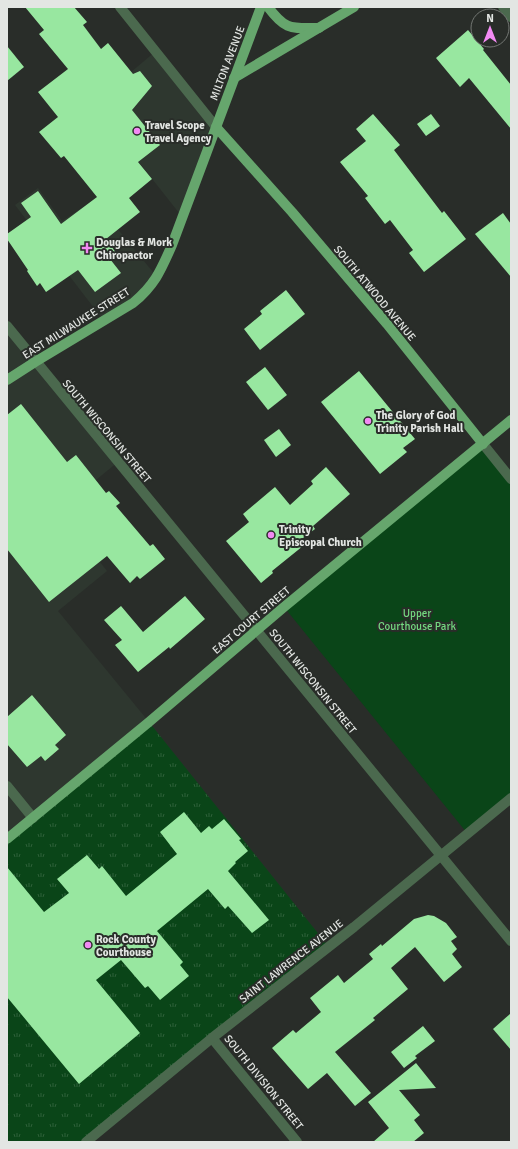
<svg xmlns="http://www.w3.org/2000/svg" width="518" height="1149" font-family="Signika,sans-serif">
<style>
.built{fill:#2e372f}
.grass{fill:url(#grass-tufts)}
.park{fill:#0a4518}
.building{fill:#98e7a0}
.lines{fill:none;stroke-linecap:round;stroke-linejoin:round}
.minor{stroke:#4b694e;stroke-width:10}
.major{stroke:#66a66d;stroke-width:10}
.poi-dot{fill:#f28af3;stroke:#292d29;stroke-width:1.5}
.labels{text-anchor:middle;stroke-width:4;stroke-linejoin:round;paint-order:stroke}
.street-label{font-size:11px;fill:#e3e6e3;stroke:#292d29}
.poi-label{font-size:11px;font-weight:bold;fill:#e3e6e3;stroke:#292d29;text-anchor:start}
.park-label{font-size:11px;fill:#74d981;stroke:#292d29}
</style>
<defs>
<pattern id="grass-tufts" width="24" height="20" patternUnits="userSpaceOnUse"><rect width="24" height="20" fill="#0a4518"/><path d="M3 7l-1-3M5 7V3M7 7l1-3M15 17l-1-3M17 17v-4M19 17l1-3" fill="none" stroke="#2e6039"/></pattern>
</defs>
<rect width="100%" height="100%" fill="#292d29"/>
<g class="built">
<polygon points="156,51 216,127 183,218 93,104"/>
<polygon points="38,188 62,221 94,200 157,277 104,321 15,205"/>
<polygon points="7,326 118,462 59,510 107,571 58,611 149,722 7,839"/>
</g>
<polygon class="grass" points="149,722 329,947 86,1142 7,1142 7,839"/>
<polygon class="park" points="483,444 511,479 511,798 467,833 284,607"/>
<g class="building">
<polygon points="25,7 74,7 87,22 83,25 101,49 108,43 133,74 140,71 152,86 132,110 160,145 138,162 152,179 129,198 140,212 106,239 117,254 110,259 121,273 95,292 78,270 46,292 40,283 37,286 27,271 28,270 7,239 7,234 31,217 21,203 38,191 61,224 97,197 64,156 61,158 39,132 58,117 38,92 68,69 39,34 44,30"/>
<polygon points="468,30 484,49 483,50 511,85 511,129 469,78 460,87 436,58"/>
<polygon points="7,46 24,67 7,81"/>
<polygon points="373,114 400,145 394,150 442,213 444,211 466,239 424,272 409,253 413,250 390,220 385,224 365,198 368,196 340,162 366,141 356,129"/>
<polygon points="431,114 440,126 426,136 417,124"/>
<polygon points="503,213 511,224 511,277 475,234"/>
<polygon points="286,290 305,314 260,350 244,329 262,314 260,311"/>
<polygon points="265,367 287,395 268,410 246,382"/>
<polygon points="359,371 415,439 403,448 407,452 380,474 321,402"/>
<polygon points="21,404 67,462 76,455 106,493 109,491 120,503 116,506 150,546 153,544 165,559 140,579 137,576 130,583 107,556 49,602 7,549 7,415"/>
<polygon points="279,429 291,445 276,457 264,440"/>
<polygon points="326,467 350,494 313,526 315,529 299,541 303,546 272,571 273,573 261,583 226,541 249,522 243,514 275,487 290,505 313,484 311,481"/>
<polygon points="185,596 205,619 170,649 169,647 138,672 115,645 122,640 104,620 121,606 143,632"/>
<polygon points="32,695 66,735 55,745 59,749 45,761 41,756 27,767 7,744 7,717"/>
<polygon points="184,812 201,833 209,826 212,829 224,819 241,839 239,840 248,851 235,862 236,863 228,871 269,920 252,933 228,906 225,909 208,889 157,931 183,962 180,965 189,976 160,1000 148,986 145,988 121,960 96,980 140,1033 79,1084 7,997 7,867 44,912 69,893 57,879 87,855 99,869 102,866 126,896 177,854 160,832"/>
<polygon points="428,915 434,916 446,923 457,937 451,941 457,949 452,954 462,967 444,982 415,947 391,968 408,989 373,1018 375,1020 335,1052 371,1093 355,1106 327,1073 308,1089 272,1048 293,1030 296,1033 321,1012 310,998 338,975 344,983 373,959 369,954 381,944 382,946 414,919"/>
<polygon points="511,1013 511,1050 493,1029"/>
<polygon points="423,1026 435,1041 415,1056 417,1058 404,1068 391,1052"/>
<polygon points="416,1063 436,1088 399,1090 420,1115 414,1120 424,1133 413,1142 373,1142 389,1128 368,1102"/>
</g>
<g class="lines">
<g class="minor">
<polyline points="120,7 216,127"/>
<polyline points="503,7 511,17"/>
<polyline points="7,326 511,941"/>
<polyline points="483,444 511,479"/>
<polyline points="7,786 33,818"/>
<polyline points="212,1038 297,1142"/>
<polyline points="86,1142 212,1038 354,927 511,798"/>
</g>
<g class="major">
<path d="M268,7c18,24 23,21 51,21"/>
<polyline points="234,78 354,7"/>
<polyline points="216,127 292,212 387,324 483,444"/>
<path d="M7,380l28,-18 98,-59c22,-18 28,-33 39,-58l89,-238"/>
<polyline points="7,839 149,722 284,607 511,420"/>
</g>
</g>
<g class="poi-dot">
<circle cx="137" cy="131" r="4"/>
<path d="M85 242h4v4h4v4h-4v4h-4v-4h-4v-4h4z"/>
<circle cx="368" cy="421" r="4"/>
<circle cx="271" cy="535" r="4"/>
<circle cx="88" cy="945" r="4"/>
</g>
<g class="labels">
<g class="street-label">
<text transform="translate(227 63) rotate(-69)" y="4">MILTON AVENUE</text>
<text transform="translate(375 293) rotate(50)" y="4">SOUTH ATWOOD AVENUE</text>
<text transform="translate(76 323) rotate(-32)" y="4">EAST MILWAUKEE STREET</text>
<text transform="translate(107 431) rotate(50)" y="4">SOUTH WISCONSIN STREET</text>
<text transform="translate(251 620) rotate(-40)" y="4">EAST COURT STREET</text>
<text transform="translate(313 681) rotate(51)" y="4">SOUTH WISCONSIN STREET</text>
<text transform="translate(291 961) rotate(-38)" y="4">SAINT LAWRENCE AVENUE</text>
<text transform="translate(264 1082) rotate(51)" y="4">SOUTH DIVISION STREET</text>
</g>
<g class="poi-label">
<text x="145" y="129">Travel Scope<tspan x="145" dy="13">Travel Agency</tspan></text>
<text x="96" y="246">Douglas &amp; Mork<tspan x="96" dy="13">Chiropactor</tspan></text>
<text x="376" y="419">The Glory of God<tspan x="376" dy="13">Trinity Parish Hall</tspan></text>
<text x="279" y="533">Trinity<tspan x="279" dy="13">Episcopal Church</tspan></text>
<text x="96" y="943">Rock County<tspan x="96" dy="13">Courthouse</tspan></text>
</g>
<g class="park-label">
<text x="417" y="617">Upper<tspan x="417" dy="13">Courthouse Park</tspan></text>
</g>
</g>
<rect width="518" height="1149" fill="none" stroke="#e3e6e3" stroke-width="16"/>
<g transform="translate(490 28)"><circle r="19" fill="#292d29" stroke="#737773"/>
<path d="M0-3L7 15L0 10L-7 15Z" fill="#f28af3"/>
<text y="-6" font-size="11" font-weight="bold" text-anchor="middle" fill="#e3e6e3">N</text>
</g>
</svg>
